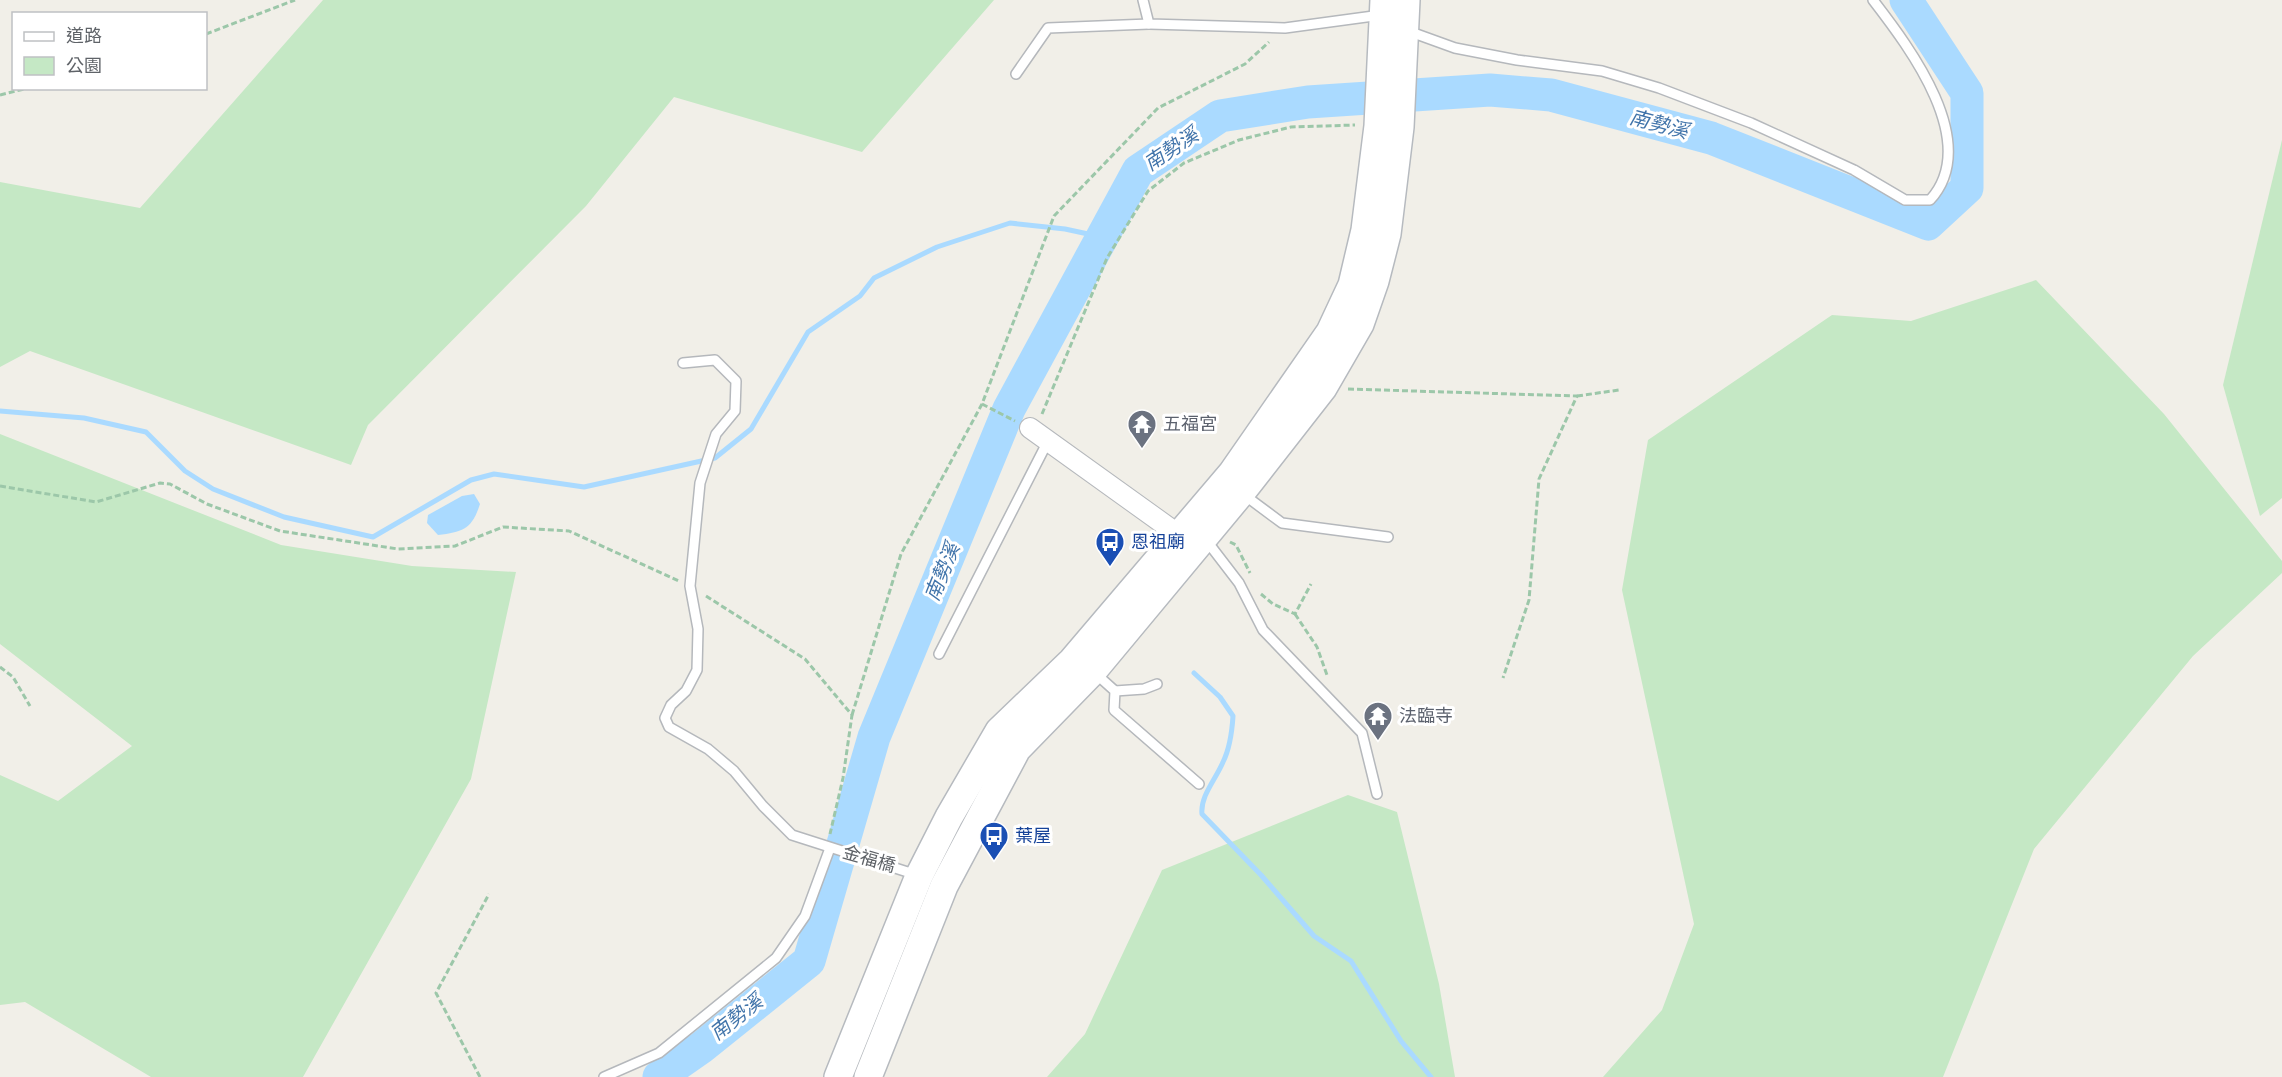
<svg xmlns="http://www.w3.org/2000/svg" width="2282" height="1077" font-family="'Archivo Narrow','Noto Sans TC',sans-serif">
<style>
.green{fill:#c5e8c5}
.water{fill:#aadaff}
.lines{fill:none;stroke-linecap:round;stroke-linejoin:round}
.stream{stroke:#aadaff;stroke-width:5}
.river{stroke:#aadaff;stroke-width:33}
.lane-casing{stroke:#b5b8bc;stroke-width:12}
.street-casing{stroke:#b5b8bc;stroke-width:22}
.secondary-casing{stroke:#b6babf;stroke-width:30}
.path{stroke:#9cc7a9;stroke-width:3;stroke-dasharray:6 3;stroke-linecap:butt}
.lane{stroke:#fff;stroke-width:9}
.street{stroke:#fff;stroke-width:20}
.secondary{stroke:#fff;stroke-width:27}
.labels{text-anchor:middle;stroke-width:6;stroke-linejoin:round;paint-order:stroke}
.worship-label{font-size:18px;fill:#5b616d;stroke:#fff;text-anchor:start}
.transit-label{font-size:18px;fill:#164399;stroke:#fff;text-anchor:start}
.street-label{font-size:18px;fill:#5f6368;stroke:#fff}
.water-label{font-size:20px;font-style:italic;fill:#4174aa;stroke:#fff}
</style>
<rect width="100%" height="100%" fill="#f1efe8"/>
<g class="green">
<polygon points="323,0 994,0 862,152 674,97 586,206 368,425 351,465 30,351 0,367 0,182 140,208"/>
<polygon points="2282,140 2282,498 2260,516 2223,385"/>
<polygon points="2036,280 2164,414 2282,561 2282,573 2193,656 2034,849 1943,1077 1603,1077 1662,1010 1694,924 1622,590 1648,440 1832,315 1911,321"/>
<polygon points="0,434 281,545 412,566 516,572 471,779 303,1077 151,1077 25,1002 0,1005 0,775 58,801 132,746 0,644"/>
<polygon points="1348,795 1397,812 1439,984 1455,1077 1047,1077 1085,1034 1162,870"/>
</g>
<path class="water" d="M474,494l6,10c-8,25 -17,28 -42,31l-11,-12 1,-8 34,-19z"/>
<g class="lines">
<g class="stream">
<polyline points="0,411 84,418 146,432 185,471 213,489 284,517 373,537 471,480 494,474 584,487 715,458 751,429 808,332 860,296 874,278 937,247 1010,223 1065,229 1102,237"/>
<path d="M1194,673l26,24 13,19c-1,16 -3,32 -10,46 -7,17 -23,34 -21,52l59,61 53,61 37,25 50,80 30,36"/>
</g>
<polyline class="river" points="659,1077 702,1047 809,961 874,737 1009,409 1138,171 1220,116 1308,102 1490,90 1551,95 1711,138 1928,224 1967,188 1967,93 1906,0"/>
<g class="lane-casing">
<g id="lane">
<polyline points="1143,0 1149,24 1285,28 1381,15"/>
<path d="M1408,31l47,17 62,12 85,11 57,17 92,35 103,47 51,30h25c52,-57 -20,-152 -57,-200"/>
<polyline points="1016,74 1048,28 1149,24"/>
<polyline points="683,363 715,360 736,381 735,411 716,434 700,483 690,586 698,629 697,670 686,691 671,705 665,718 669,727 708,749 734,771 763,806 792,835 917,875"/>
<polyline points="1243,494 1282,523 1388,537"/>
<polyline points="1206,540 1239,583 1263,630 1362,733 1377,794"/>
<polyline points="939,654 1048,441"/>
<polyline points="1095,673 1115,691 1114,710 1199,784"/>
<polyline points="1115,691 1144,689 1157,684"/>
<polyline points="604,1077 659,1053 776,958 805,916 830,848"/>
</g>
</g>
<g class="street-casing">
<polyline id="street" points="1030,428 1179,535"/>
</g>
<g class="secondary-casing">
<g id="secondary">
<polyline points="838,1077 919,876 949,817 999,731 1072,661 1232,473 1330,332 1352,285 1365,230 1378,126 1384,0"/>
<polyline points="868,1077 944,886 1017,749 1093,671 1241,493 1323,388 1360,324 1375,281 1387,234 1400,127 1406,0"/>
</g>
</g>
<g class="path">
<polyline points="206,34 295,0"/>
<polyline points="0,95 28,88"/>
<polyline points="1348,389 1577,396 1539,479 1529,600 1503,678"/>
<polyline points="1577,396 1619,390"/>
<polyline points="982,404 1015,421"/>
<polyline points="1042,414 1107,258 1148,191 1184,163 1239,140 1291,127 1355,125"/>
<polyline points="0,486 96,502 160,483 170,484 207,504 280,531 398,549 455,546 503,527 569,531 679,581"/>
<polyline points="1230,542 1236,545 1250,573"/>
<polyline points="1261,594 1273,604 1295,614 1311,584"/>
<polyline points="706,596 805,659 852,715 843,778 830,834"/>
<polyline points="1295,614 1317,647 1327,675"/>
<polyline points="0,667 13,677 30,706"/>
<polyline points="852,715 901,554 982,404 1054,216 1158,108 1245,64 1269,42"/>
<polyline points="480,1077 436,993 489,894"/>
</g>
<use href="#lane" class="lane"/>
<use href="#street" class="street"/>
<use href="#secondary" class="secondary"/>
</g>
<defs>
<g id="temple-pin" transform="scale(1.5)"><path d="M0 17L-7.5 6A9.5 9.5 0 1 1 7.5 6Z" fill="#6b7280" stroke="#fff"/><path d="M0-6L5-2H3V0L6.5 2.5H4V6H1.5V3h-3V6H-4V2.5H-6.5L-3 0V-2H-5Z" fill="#fff"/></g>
<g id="bus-pin" transform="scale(1.5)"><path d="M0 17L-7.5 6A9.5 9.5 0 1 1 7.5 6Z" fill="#1a4fb4" stroke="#fff"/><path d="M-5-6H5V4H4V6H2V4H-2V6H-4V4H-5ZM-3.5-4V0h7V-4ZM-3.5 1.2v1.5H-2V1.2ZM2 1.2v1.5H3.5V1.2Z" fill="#fff"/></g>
</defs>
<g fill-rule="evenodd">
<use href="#temple-pin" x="1142" y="424"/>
<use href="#bus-pin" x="1110" y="542"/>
<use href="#temple-pin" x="1378" y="716"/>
<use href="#bus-pin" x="994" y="836"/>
</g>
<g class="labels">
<g class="worship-label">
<text x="1163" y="430">五福宮</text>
<text x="1399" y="722">法臨寺</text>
</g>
<g class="transit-label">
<text x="1131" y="548">恩祖廟</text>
<text x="1015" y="842">葉屋</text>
</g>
<g class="street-label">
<text transform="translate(869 859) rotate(16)" y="6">金福橋</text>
</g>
<g class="water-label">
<text transform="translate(1659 124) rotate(15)" y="7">南勢溪</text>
<text transform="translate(1171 149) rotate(-34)" y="7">南勢溪</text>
<text transform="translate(942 572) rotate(-68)" y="7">南勢溪</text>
<text transform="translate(736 1017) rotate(-38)" y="7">南勢溪</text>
</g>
</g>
<rect x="12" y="12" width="195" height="78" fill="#ffffff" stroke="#bfc1c3" stroke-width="1.5"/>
<rect x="24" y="32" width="30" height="9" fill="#ffffff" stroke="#bfc1c3" stroke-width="1.5"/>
<text x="66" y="42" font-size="18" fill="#5f6368">道路</text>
<rect x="24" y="57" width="30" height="18" fill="#c5e8c5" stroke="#bfc1c3" stroke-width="1.5"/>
<text x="66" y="72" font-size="18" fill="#5f6368">公園</text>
</svg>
